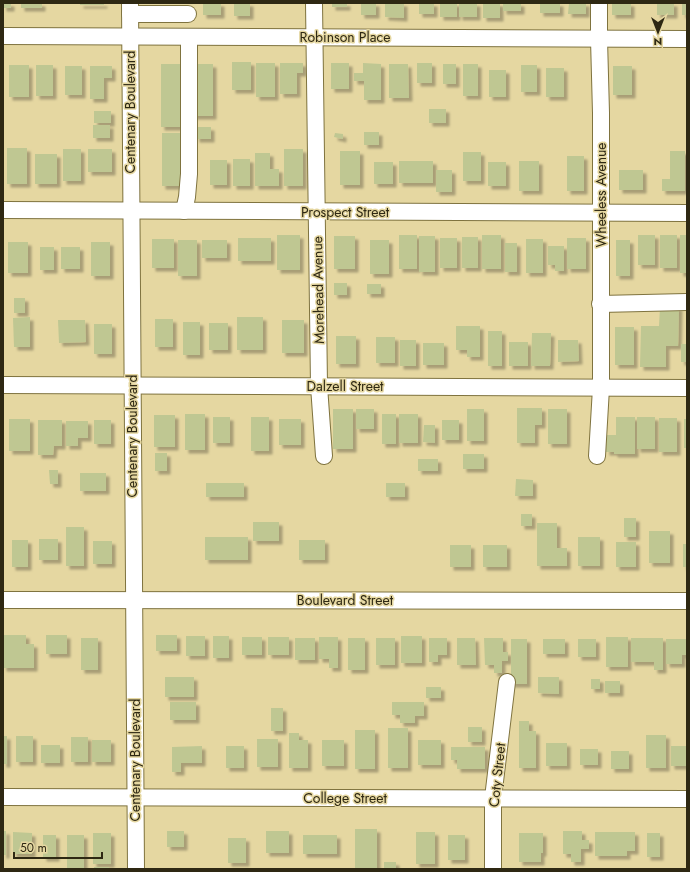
<svg xmlns="http://www.w3.org/2000/svg" width="690" height="872" font-family="Jost,sans-serif">
<style>
.building{fill:#bfc792;filter:url(#shadow)}
.lines{fill:none;stroke-linecap:round;stroke-linejoin:round}
.minor-casing{stroke:#7f733f;stroke-width:18}
.minor{stroke:#fff;stroke-width:16}
.labels{text-anchor:middle;stroke-width:3;stroke-linejoin:round;paint-order:stroke}
.street-label{font-size:14px;fill:#2e2813;stroke:#e5d7a1}
</style>
<defs>
<filter id="shadow"><feDropShadow dx="3.5" dy="3.5" stdDeviation="1" flood-color="#0004"/></filter>
</defs>
<rect width="100%" height="100%" fill="#e5d7a1"/>
<g class="building">
<rect x="3" y="3" width="8" height="5"/>
<rect x="21" y="3" width="21" height="5"/>
<rect x="80" y="3" width="24" height="2"/>
<rect x="203" y="3" width="18" height="12"/>
<rect x="234" y="3" width="16" height="13"/>
<rect x="332" y="3" width="15" height="4"/>
<rect x="361" y="3" width="15" height="12"/>
<polygon points="385,3 404,3 404,18 385,17"/>
<rect x="419" y="3" width="15" height="11"/>
<rect x="440" y="3" width="17" height="14"/>
<rect x="459" y="3" width="18" height="14"/>
<rect x="483" y="3" width="17" height="15"/>
<rect x="503" y="3" width="18" height="8"/>
<rect x="540" y="3" width="20" height="10"/>
<polygon points="569,3 586,3 586,14 568,14"/>
<rect x="612" y="3" width="19" height="12"/>
<rect x="657" y="3" width="17" height="12"/>
<rect x="682" y="3" width="5" height="12"/>
<rect x="232" y="62" width="19" height="28"/>
<rect x="256" y="63" width="19" height="34"/>
<polygon points="280,63 303,63 303,73 297,73 297,94 280,94"/>
<rect x="331" y="63" width="18" height="26"/>
<polygon points="363,63 381,64 381,100 364,100 364,81 354,81 354,73 363,73"/>
<rect x="417" y="63" width="15" height="20"/>
<rect x="161" y="64" width="21" height="63"/>
<rect x="192" y="64" width="21" height="52"/>
<polygon points="389,64 408,64 409,98 389,98"/>
<rect x="443" y="64" width="13" height="20"/>
<rect x="463" y="64" width="15" height="32"/>
<rect x="9" y="65" width="20" height="32"/>
<rect x="36" y="65" width="17" height="31"/>
<rect x="521" y="65" width="16" height="27"/>
<rect x="65" y="66" width="17" height="29"/>
<polygon points="90,66 112,66 112,78 104,78 104,99 90,99"/>
<rect x="613" y="66" width="19" height="29"/>
<rect x="546" y="68" width="18" height="29"/>
<rect x="489" y="70" width="17" height="27"/>
<rect x="429" y="109" width="17" height="14"/>
<rect x="94" y="111" width="17" height="12"/>
<rect x="93" y="125" width="17" height="13"/>
<rect x="196" y="127" width="15" height="12"/>
<rect x="364" y="132" width="15" height="13"/>
<rect x="162" y="133" width="21" height="53"/>
<polygon points="335,133 343,134 343,139 334,137"/>
<rect x="7" y="148" width="20" height="36"/>
<rect x="63" y="149" width="18" height="32"/>
<rect x="88" y="149" width="24" height="23"/>
<rect x="284" y="149" width="19" height="37"/>
<rect x="340" y="151" width="20" height="34"/>
<polygon points="670,151 685,151 685,191 662,191 662,179 670,179"/>
<rect x="463" y="152" width="18" height="29"/>
<polygon points="255,153 270,153 270,169 279,169 279,186 255,186"/>
<rect x="35" y="154" width="22" height="30"/>
<rect x="567" y="156" width="17" height="35"/>
<rect x="233" y="159" width="17" height="27"/>
<rect x="210" y="160" width="17" height="25"/>
<rect x="399" y="161" width="34" height="22"/>
<rect x="519" y="161" width="20" height="30"/>
<rect x="374" y="162" width="19" height="22"/>
<rect x="488" y="162" width="18" height="24"/>
<rect x="436" y="170" width="16" height="22"/>
<rect x="619" y="170" width="24" height="20"/>
<rect x="277" y="235" width="23" height="35"/>
<rect x="399" y="235" width="18" height="34"/>
<rect x="482" y="235" width="19" height="34"/>
<rect x="638" y="235" width="17" height="30"/>
<rect x="660" y="235" width="17" height="33"/>
<rect x="680" y="235" width="7" height="38"/>
<rect x="334" y="236" width="21" height="33"/>
<rect x="419" y="236" width="16" height="36"/>
<rect x="462" y="237" width="16" height="31"/>
<rect x="238" y="238" width="33" height="23"/>
<rect x="440" y="238" width="17" height="30"/>
<rect x="567" y="238" width="19" height="31"/>
<rect x="152" y="239" width="22" height="29"/>
<rect x="526" y="239" width="17" height="34"/>
<rect x="178" y="240" width="19" height="36"/>
<rect x="202" y="240" width="25" height="18"/>
<rect x="370" y="240" width="19" height="34"/>
<rect x="616" y="240" width="14" height="36"/>
<rect x="8" y="242" width="20" height="31"/>
<rect x="91" y="242" width="19" height="34"/>
<rect x="505" y="243" width="12" height="29"/>
<polygon points="548,246 564,246 564,271 555,271 555,265 548,265"/>
<rect x="40" y="247" width="14" height="23"/>
<rect x="61" y="247" width="19" height="22"/>
<rect x="334" y="283" width="13" height="12"/>
<rect x="367" y="284" width="14" height="10"/>
<rect x="14" y="298" width="11" height="15"/>
<polygon points="660,307 679,307 678,346 666,346 666,367 640,367 641,326 659,326"/>
<polygon points="30,317 30,347 14,347 13,318"/>
<rect x="237" y="317" width="26" height="33"/>
<rect x="155" y="319" width="18" height="28"/>
<polygon points="58,320 85,320 86,342 59,343"/>
<rect x="282" y="320" width="22" height="33"/>
<rect x="183" y="322" width="17" height="33"/>
<rect x="209" y="323" width="19" height="27"/>
<rect x="94" y="324" width="18" height="30"/>
<polygon points="456,326 480,326 480,357 467,357 467,350 456,350"/>
<rect x="615" y="327" width="19" height="38"/>
<rect x="488" y="331" width="14" height="35"/>
<polygon points="532,333 551,333 550,366 531,366"/>
<rect x="336" y="336" width="20" height="28"/>
<rect x="376" y="337" width="19" height="26"/>
<rect x="400" y="340" width="16" height="26"/>
<polygon points="558,340 578,340 579,361 558,362"/>
<rect x="509" y="342" width="19" height="24"/>
<rect x="423" y="343" width="21" height="22"/>
<rect x="681" y="344" width="6" height="18"/>
<polygon points="517,408 542,408 542,425 535,425 535,443 517,443"/>
<rect x="333" y="409" width="20" height="40"/>
<rect x="356" y="409" width="18" height="20"/>
<rect x="467" y="409" width="17" height="32"/>
<rect x="548" y="409" width="19" height="35"/>
<rect x="185" y="414" width="20" height="36"/>
<rect x="382" y="414" width="14" height="30"/>
<rect x="399" y="414" width="19" height="29"/>
<rect x="154" y="415" width="21" height="32"/>
<rect x="213" y="417" width="17" height="26"/>
<rect x="251" y="417" width="18" height="34"/>
<polygon points="616,417 635,417 635,454 614,454 614,452 606,452 606,435 616,435"/>
<rect x="637" y="417" width="18" height="32"/>
<rect x="659" y="418" width="18" height="34"/>
<rect x="9" y="419" width="21" height="32"/>
<rect x="279" y="419" width="22" height="26"/>
<rect x="684" y="419" width="3" height="29"/>
<polygon points="38,420 62,420 62,446 54,446 53,455 38,455"/>
<rect x="94" y="420" width="17" height="24"/>
<rect x="442" y="420" width="17" height="20"/>
<polygon points="66,421 88,421 88,438 78,438 78,446 66,446"/>
<polygon points="424,425 435,425 435,443 423,442"/>
<rect x="155" y="453" width="12" height="18"/>
<rect x="463" y="454" width="21" height="15"/>
<rect x="418" y="459" width="20" height="12"/>
<polygon points="49,470 58,470 58,484 50,484"/>
<rect x="80" y="473" width="26" height="18"/>
<polygon points="516,479 533,480 533,496 515,496"/>
<rect x="206" y="483" width="38" height="14"/>
<rect x="386" y="483" width="19" height="14"/>
<rect x="521" y="514" width="11" height="12"/>
<rect x="624" y="518" width="12" height="19"/>
<rect x="253" y="522" width="26" height="19"/>
<polygon points="537,523 557,523 557,548 567,548 567,566 537,566"/>
<rect x="66" y="527" width="18" height="39"/>
<rect x="649" y="531" width="21" height="32"/>
<rect x="205" y="537" width="43" height="23"/>
<rect x="578" y="537" width="22" height="29"/>
<rect x="39" y="539" width="19" height="21"/>
<rect x="12" y="540" width="16" height="27"/>
<rect x="299" y="540" width="26" height="20"/>
<rect x="93" y="541" width="19" height="23"/>
<rect x="616" y="542" width="20" height="25"/>
<rect x="683" y="544" width="4" height="23"/>
<rect x="450" y="545" width="21" height="22"/>
<rect x="483" y="545" width="24" height="22"/>
<polygon points="3,635 26,635 26,644 34,644 34,668 3,668"/>
<rect x="46" y="635" width="21" height="19"/>
<rect x="156" y="635" width="21" height="16"/>
<rect x="186" y="636" width="19" height="20"/>
<rect x="213" y="636" width="16" height="22"/>
<rect x="401" y="636" width="21" height="27"/>
<rect x="242" y="637" width="20" height="18"/>
<rect x="268" y="637" width="21" height="18"/>
<polygon points="319,637 338,637 338,668 329,668 329,659 319,659"/>
<rect x="606" y="637" width="22" height="30"/>
<rect x="81" y="638" width="17" height="32"/>
<rect x="295" y="638" width="20" height="22"/>
<rect x="348" y="638" width="17" height="32"/>
<rect x="376" y="638" width="19" height="27"/>
<polygon points="429,638 447,638 447,655 438,655 438,662 429,662"/>
<polygon points="457,638 475,638 476,665 457,665"/>
<polygon points="484,638 503,638 503,652 508,652 508,661 502,661 502,673 494,673 494,665 485,665"/>
<polygon points="631,638 663,638 663,670 654,670 654,662 631,662"/>
<rect x="511" y="639" width="16" height="45"/>
<rect x="543" y="639" width="22" height="15"/>
<rect x="578" y="639" width="18" height="18"/>
<polygon points="666,639 687,639 687,655 682,655 682,664 666,664"/>
<rect x="165" y="677" width="29" height="20"/>
<polygon points="538,677 559,677 559,694 538,693"/>
<rect x="591" y="679" width="9" height="10"/>
<rect x="605" y="681" width="15" height="12"/>
<rect x="426" y="687" width="15" height="11"/>
<rect x="170" y="702" width="26" height="18"/>
<polygon points="392,702 424,702 424,716 415,716 415,723 400,723 400,715 392,715"/>
<rect x="271" y="708" width="12" height="23"/>
<polygon points="519,721 529,721 529,731 536,731 536,768 519,768"/>
<rect x="468" y="727" width="14" height="15"/>
<rect x="388" y="728" width="20" height="40"/>
<rect x="355" y="730" width="20" height="39"/>
<polygon points="289,733 299,733 299,740 308,740 308,768 289,768"/>
<rect x="646" y="735" width="20" height="33"/>
<rect x="3" y="736" width="4" height="28"/>
<rect x="16" y="736" width="17" height="26"/>
<rect x="71" y="737" width="17" height="25"/>
<rect x="257" y="739" width="21" height="28"/>
<rect x="92" y="740" width="19" height="22"/>
<rect x="322" y="740" width="22" height="26"/>
<rect x="418" y="740" width="23" height="25"/>
<rect x="546" y="743" width="21" height="23"/>
<rect x="41" y="745" width="19" height="18"/>
<polygon points="202,746 202,763 181,763 181,772 172,772 172,747"/>
<rect x="226" y="746" width="18" height="22"/>
<rect x="671" y="746" width="16" height="20"/>
<polygon points="451,747 485,747 485,769 457,769 457,760 451,760"/>
<rect x="580" y="749" width="18" height="16"/>
<rect x="611" y="751" width="18" height="18"/>
<rect x="355" y="829" width="22" height="40"/>
<rect x="3" y="831" width="3" height="24"/>
<rect x="167" y="831" width="17" height="16"/>
<rect x="266" y="831" width="23" height="22"/>
<polygon points="563,831 582,831 582,840 589,840 589,849 581,849 581,862 571,862 571,854 563,854"/>
<polygon points="13,832 32,833 32,854 13,854"/>
<rect x="416" y="832" width="19" height="32"/>
<polygon points="595,832 635,832 635,851 627,851 627,856 595,856"/>
<rect x="93" y="833" width="18" height="31"/>
<polygon points="519,833 543,833 543,853 541,853 541,862 519,862"/>
<rect x="647" y="833" width="13" height="24"/>
<rect x="43" y="835" width="13" height="23"/>
<rect x="67" y="835" width="17" height="34"/>
<rect x="303" y="835" width="34" height="19"/>
<rect x="448" y="835" width="17" height="25"/>
<rect x="228" y="838" width="18" height="25"/>
<rect x="384" y="862" width="12" height="7"/>
<rect x="94" y="867" width="15" height="2"/>
</g>
<g class="lines">
<g class="minor-casing">
<g id="minor">
<polyline points="130,3 136,869"/>
<polyline points="314,3 319,386 324,456"/>
<polyline points="130,14 188,14"/>
<polyline points="3,36 687,39"/>
<polyline points="3,210 687,213"/>
<polyline points="184,211 187,197 189,174 189,37"/>
<polyline points="600,304 687,302"/>
<polyline points="3,385 687,388"/>
<polyline points="597,456 601,388 601,113 599,39 599,3"/>
<polyline points="3,600 687,601"/>
<polyline points="3,797 687,799"/>
<polyline points="493,869 493,798 507,682"/>
</g>
</g>
<use href="#minor" class="minor"/>
</g>
<g class="labels">
<g class="street-label">
<text x="345" y="42">Robinson Place</text>
<text transform="translate(130 112) rotate(-90)" y="5">Centenary Boulevard</text>
<text transform="translate(601 195) rotate(-90)" y="5">Wheeless Avenue</text>
<text x="345" y="217">Prospect Street</text>
<text transform="translate(318 290) rotate(-91)" y="5">Morehead Avenue</text>
<text x="345" y="391">Dalzell Street</text>
<text transform="translate(132 436) rotate(-90)" y="5">Centenary Boulevard</text>
<text x="345" y="605">Boulevard Street</text>
<text transform="translate(135 760) rotate(-90)" y="5">Centenary Boulevard</text>
<text transform="translate(497 775) rotate(-84)" y="5">Coty Street</text>
<text x="345" y="803">College Street</text>
</g>
</g>
<rect width="690" height="872" fill="none" stroke="#2e2813" stroke-width="8"/>
<g transform="translate(658 32) rotate(180)" stroke="#e5d7a1" stroke-width="3" paint-order="stroke">
<path d="M0-3L7 15L0 10L-7 15Z" fill="#2e2813"/>
<text y="-6" font-size="11" font-weight="bold" text-anchor="middle" fill="#2e2813">N</text>
</g>
<path d="M14 852v6h88v-6" fill="none" stroke="#2e2813" stroke-width="2"/>
<text x="20" y="852" font-size="12" fill="#2e2813" stroke="#e5d7a1" stroke-width="3" paint-order="stroke">50 m</text>
</svg>
